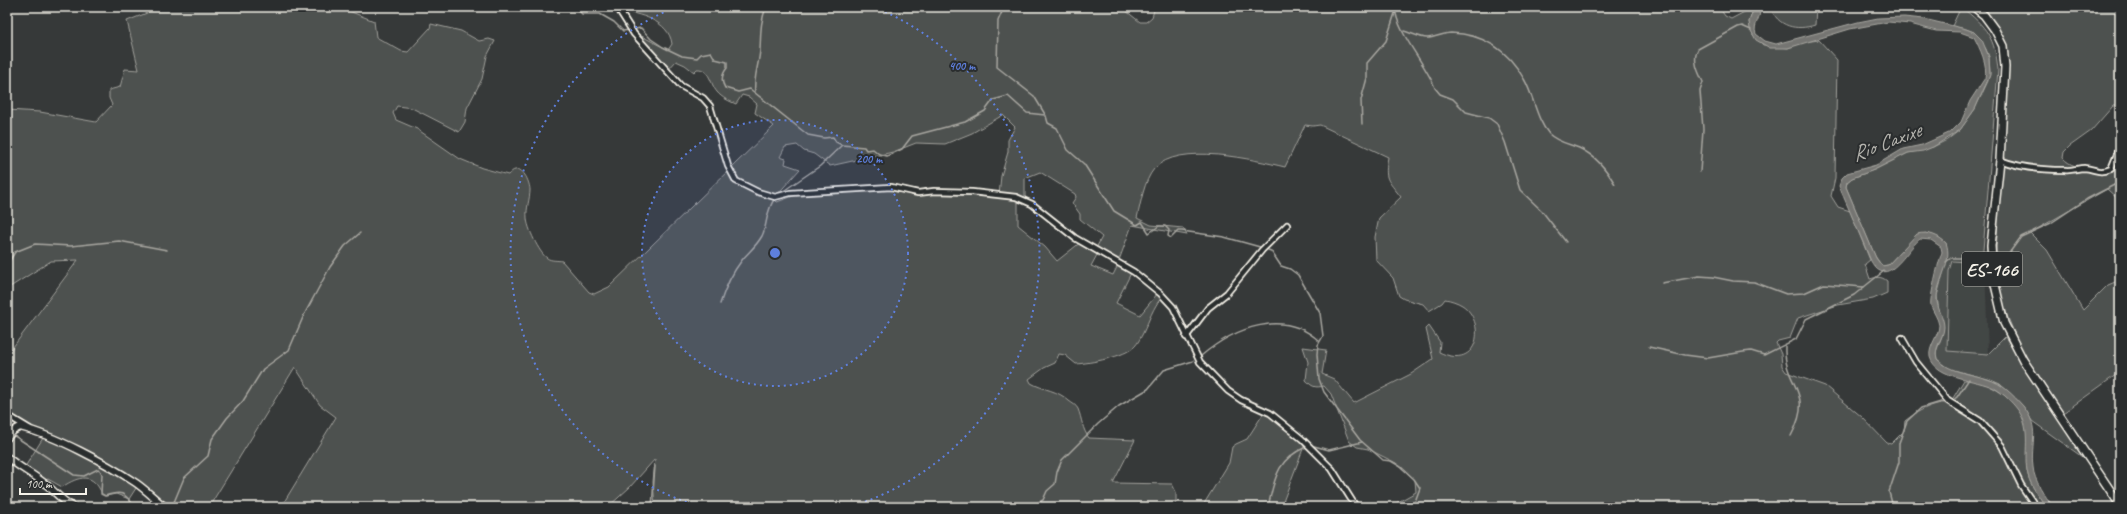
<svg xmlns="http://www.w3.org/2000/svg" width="2127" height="514" font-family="Caveat,sans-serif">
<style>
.built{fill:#434645}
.green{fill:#4e514f;stroke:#a1a19c;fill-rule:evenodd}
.water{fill:#757572;stroke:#a8a7a1}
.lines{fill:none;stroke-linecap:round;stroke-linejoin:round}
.stream{stroke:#a8a7a1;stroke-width:1.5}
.street-casing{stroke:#f4f1e8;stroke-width:8}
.secondary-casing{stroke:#f4f1e8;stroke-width:9}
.primary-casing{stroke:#f4f1e8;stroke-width:10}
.street{stroke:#2a2d2e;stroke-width:4.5}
.secondary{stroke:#2a2d2e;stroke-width:6}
.primary{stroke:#2a2d2e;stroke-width:7}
.ring{fill:none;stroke:#5e7fdd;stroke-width:2;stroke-dasharray:2 4}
.labels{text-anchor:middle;stroke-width:4;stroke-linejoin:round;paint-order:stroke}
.shield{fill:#2a2d2e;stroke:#b7b6b0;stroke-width:1}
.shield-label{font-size:19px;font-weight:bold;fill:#f4f1e8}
.water-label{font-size:21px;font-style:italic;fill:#b4b3ad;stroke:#2a2d2e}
.centre{fill:#5e7fdd;stroke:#2a2d2e;stroke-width:2}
.ring-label{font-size:12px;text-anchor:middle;font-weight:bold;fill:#5e7fdd;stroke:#2a2d2e;stroke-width:4;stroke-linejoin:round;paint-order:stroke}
</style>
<rect width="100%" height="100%" fill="#363939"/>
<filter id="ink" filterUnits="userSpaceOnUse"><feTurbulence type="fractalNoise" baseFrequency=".025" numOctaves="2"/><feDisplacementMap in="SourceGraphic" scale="8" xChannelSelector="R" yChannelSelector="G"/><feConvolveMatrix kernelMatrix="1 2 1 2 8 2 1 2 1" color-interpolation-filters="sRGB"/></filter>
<g filter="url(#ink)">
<polygon class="built" points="1952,261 1985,263 1988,354 1947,352 1949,271"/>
<g class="green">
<path d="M155,7h184l35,14 2,16 25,14 7,1 22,-24 1,-4 30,7 18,10 10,-2 6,2 -8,15 -5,23 -15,29 -2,14 -6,10 -47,-24 -15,-2 -4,7 3,7 21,9 43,30 22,9 26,7c2,-2 5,-5 7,-5 9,-3 15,14 15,20 0,9 -4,18 -3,28 0,9 12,35 20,40 4,3 10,2 15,3l27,31 5,2 15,-7 165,-161 -19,-13 2,-9 -8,-7 -7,-2 -6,9c-7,-3 -14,-6 -19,-12 -7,-8 -7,-24 -20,-23l-3,3 -9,-7 -9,-4 -8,9 -28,-24 -6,-14 34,18 4,-6c-3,-24 -33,-30 -54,-34l-3,-3h506l19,15h6l6,-5 3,-10h564l6,9 6,3 23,-12 -5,15 4,13 10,10 25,3 16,-6 15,-2 18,20 -2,118 -4,18 7,11 12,4 20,49 -5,4 5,15c7,-2 11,-3 17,2v12l-14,6 -35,6 -40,13 -8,20 -12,3 -2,2 5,11 1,12 4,6 39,14 37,31 25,26 4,1 13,-13 1,-10c11,-9 30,-20 45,-18l14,-23c24,-2 61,25 63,50 2,15 -3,30 1,45 3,12 12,22 18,32h-657l27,-15 -1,-12 -19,-17 -28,-14 -11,-2 -8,-6 -18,-47 -7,-8c-9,2 -12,1 -18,-6l2,-18 -5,-15 23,3 -4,24 12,5 20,24 57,-29 22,-15 -7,-30 3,-3 11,16 -1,10c42,20 47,-32 23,-47 -5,-3 -11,-5 -17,-6l-3,4 -13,8 -6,-7 -19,-5 -5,-3 -6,-18 -17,-18 -1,-23 4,-19 22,-21c-14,-18 -17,-17 -13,-40l-68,-32 -7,1 -8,-1 -20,42c-30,-7 -107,-26 -131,2 -10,12 -13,33 -17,49l14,7 32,3 4,7 -55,-10 -14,38 -20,-10 -7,13 22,9 5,-10 13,8 -15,30 24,12 18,-22 4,4c-9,10 -13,24 -19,36 -2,4 -5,10 -8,13 -10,11 -45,17 -59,18l-11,-9 -6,-1 -4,9 -11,5 -15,11 2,4c12,7 27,7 38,18 4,3 7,4 9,8 4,10 4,20 11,29l46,2 -22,43 59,1 4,8v15h-521l-2,-25 2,-23 -25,28 -22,20h-327l55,-90 -16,-12 -25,-38 -86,140h-41l-30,-22 -9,14 -13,-5 -10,2 -4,-2c-9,-22 -23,-18 -40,-7l-14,-8 -4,2 -21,-11 20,-32 -36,-24v-59l71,-95 -27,1 -44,28v-179l33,2 56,10 16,-17 -3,-7v-8l11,-3 5,-18 14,1 -12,-49 20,-8zM1003,115l12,12 -7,13v12l-7,24 -2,19 -82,-1 -18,-5 -36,1 -67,5 -19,7 -2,-2v-3l25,-28 -15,-5 1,-5 -6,-2 5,-10 12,-2 7,6 10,3 16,12 63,-14 23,-9 29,1 27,-11zM1040,172l35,22 1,3 -4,6 8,11v5l22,18 -7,13 -14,-8 -24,19 -12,-14 -27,-22v-23h5l2,-4v-20z"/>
<path d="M1770,7h46l-1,18c-19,6 -37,2 -45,-18z"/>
<path d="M1961,7c26,20 34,31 37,63l-15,180 2,13 -33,-2 -3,10 -2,80 41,3 17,-17 80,122 -53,-38 -9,-15 -23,-22 -12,-5 -38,-10 -13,-10 -1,-7 6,-16 -5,-40 10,-37 -1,-16 -8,-6 -13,-4 -20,14 -17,18 -6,1 -7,-10 -29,-69 1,-5 5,-4 22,-8 34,-17 25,-6 14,-7 13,-10 15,-21 13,-28 2,-8 -1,-16 -3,-8 -12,-17 -8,-3 -14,-3z"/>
<path d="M1979,7h141v69l-3,1 3,2v26l-7,1 -22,25 -21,15 -6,6 -1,6c12,14 40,12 57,13v30l-13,-12 -77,44 17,17 36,60 25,-25 12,-5v92l-57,41 -43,-66 -16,-39 -6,-22 -2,-35 12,-188c-4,-21 -11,-41 -29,-56z"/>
<polygon points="1265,411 1306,441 1281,507 1202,507 1229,463 1232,447 1236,444 1247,439"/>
</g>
<path class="water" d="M1754,7h5c4,10 -7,17 -3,27l9,7 11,3 82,-22 20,-4 26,-1 20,2 42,10 8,3 8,8 7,17 1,18 -15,34 -15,21 -27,17 -10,4 -15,2 -34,17 -22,8 -5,4 -1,5 30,71 6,8 6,-1 29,-31c11,-3 22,2 29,9 7,18 -8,36 -9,54 -1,11 7,19 7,30 0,11 -11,21 -7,32 13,14 33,14 50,20 15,4 26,16 36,27 18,23 7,36 10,61 1,14 12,28 20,40h-7c-6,-10 -15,-20 -18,-32 -6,-22 5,-44 -10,-65 -6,-8 -15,-17 -24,-22 -17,-9 -58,-9 -64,-31 -2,-11 9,-21 9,-32 -1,-7 -6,-13 -8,-19 -2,-7 8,-46 11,-54l-1,-5 -10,-7 -11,-1c-14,11 -33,52 -49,22l-32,-75 3,-8 5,-5 29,-8 27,-16 19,-4 29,-13 10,-10 9,-21 15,-23c3,-14 -5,-29 -11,-41l-14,-5 -24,-1 -26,-7 -22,-2 -38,7 -62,19h-18l-14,-8 -6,-11 -1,-7z"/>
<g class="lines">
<g class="stream">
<path d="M575,7l7,7h18l14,8 9,9 18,-3 10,11 12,8 19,9 15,2 4,-4 10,-2 4,7 12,3v6c-5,6 -7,12 -2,20l13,4 12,-3 58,46 16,3 9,-1 3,5 6,3 22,2 2,3 7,-1 6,5 8,2 15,-7 10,-13 53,-14 20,-11 8,-11 15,-4 19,17 18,2"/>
<polyline points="1004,7 998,21 997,67 1034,96 1046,116 1048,123 1057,128 1068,150 1084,164 1114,211 1137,225 1142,222 1149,233 1159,226 1165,226 1169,230 1168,236 1171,238 1178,231 1182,231 1224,237 1260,247"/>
<path d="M1395,7c1,25 31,57 40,81l5,6 13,5 13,13 23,6 8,6 8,18 15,48 22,21 24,31"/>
<path d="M1404,31c7,2 16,7 23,7 8,0 16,-5 24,-5 33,1 57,17 73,46 10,17 12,40 25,55 8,8 20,10 30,14 17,8 27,21 36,36"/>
<path d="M755,93c-2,-16 4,-28 5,-43 1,-18 0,-26 6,-43"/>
<polyline points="1362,124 1361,100 1367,78 1367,63 1386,41 1395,13"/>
<path d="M1700,172l3,-43 -3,-38 3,-9c-5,-10 -11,-22 -5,-33l40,-22 4,-1 9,4"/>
<polyline points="779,194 820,166 842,145"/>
<polyline points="1268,250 1271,251 1281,266 1290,269 1298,275 1320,313 1323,336 1318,345 1317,354 1319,379 1324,392 1360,440 1383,460 1391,461 1401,467 1414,479 1420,488 1413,507"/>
<polyline points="1998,258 2007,256 2021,237 2051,223 2087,199 2120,182"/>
<polyline points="1946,262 1951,258 1980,258"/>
<polyline points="7,265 15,252 35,244 71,246 119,241 167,250"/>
<polyline points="1662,283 1699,276 1713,277 1733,281 1754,282 1786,294 1804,293 1824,284 1864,287"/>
<path d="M720,304c5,-16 12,-31 22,-44 7,-9 13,-12 20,-24 6,-12 3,-24 13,-38"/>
<path d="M1785,346c-2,41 31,43 6,90"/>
<polyline points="1649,347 1685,355 1708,358 1743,352 1751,351 1764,355 1796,339 1806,319 1854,295 1884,271"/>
<path d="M1201,356c33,-28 82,-48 118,-15"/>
<polyline points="1951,402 1957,397 1969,379"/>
<path d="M13,435l61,40 10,1 14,-7 2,1 2,4 -1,20 4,2c18,-6 19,-3 30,11"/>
<polyline points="1314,446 1329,450 1362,442"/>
<polyline points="172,507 184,478 208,456 212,439 227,418 243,401 263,369 289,350 304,315 330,267 345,246 360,233"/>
<polyline points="652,507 655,466"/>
<polyline points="1030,507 1043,500 1047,491 1055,484 1057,472 1062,460 1098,424 1119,406 1148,389 1164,370 1193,361"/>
<path d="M1268,507c7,-29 8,-47 38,-60"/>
<polyline points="1893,507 1889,492 1899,462 1899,443 1907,421 1921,408 1941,402 1948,403"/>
</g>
<g class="street-casing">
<g id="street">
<polyline points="617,7 634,34 681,86 703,98 710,106 728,166 736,181 758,192 775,197 790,193 891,187 918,193 934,191 972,192 1016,197 1032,204 1075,238 1134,272 1161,294 1173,307 1200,362 1228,391 1241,400 1270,413 1302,439 1332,469 1356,507"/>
<path d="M2000,160c20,8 44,10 65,10 6,1 13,-2 19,-2 12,1 14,6 27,1l9,-22"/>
<polyline points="1186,337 1208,308 1227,293 1262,250 1287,225"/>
<polyline points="1902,338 1916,362 1948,401 1980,421 2002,446 2021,485 2036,507"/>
<polyline points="7,415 30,429"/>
</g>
</g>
<g class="secondary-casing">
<g id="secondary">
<path d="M7,438l6,-7 7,-4c36,9 86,36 116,56 10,7 19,16 29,24"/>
<path d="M7,457c13,11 28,18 41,29 9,8 15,16 26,21"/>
</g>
</g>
<g class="primary-casing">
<polyline id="primary" points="1974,7 1984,15 1995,30 2003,46 2005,67 2000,160 1991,246 1993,276 2004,323 2023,360 2120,505"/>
</g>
<use href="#street" class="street"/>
<use href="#secondary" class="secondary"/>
<use href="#primary" class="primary"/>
</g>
</g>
<circle cx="775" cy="253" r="133" fill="#5e7fdd" fill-opacity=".12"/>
<g class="ring">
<circle cx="775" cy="253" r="133"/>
<path d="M698 506A265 265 0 0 1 676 7M874 7A265 265 0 0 1 852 506"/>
</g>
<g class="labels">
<rect class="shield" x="1962" y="252" width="60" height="34" rx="3"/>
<g class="shield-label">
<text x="1992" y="276">ES-166</text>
</g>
<g class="water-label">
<text transform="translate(1886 142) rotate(-21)" y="7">Rio Caxixe</text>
</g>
</g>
<circle cx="775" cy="253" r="6" class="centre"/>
<g class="ring-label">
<text x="962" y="70">400 m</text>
<text x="869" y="163">200 m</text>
</g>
<rect width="2127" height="514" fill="none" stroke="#2a2d2e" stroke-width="24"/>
<rect x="12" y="12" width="2103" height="490" fill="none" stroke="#f4f1e8" stroke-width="1.5" filter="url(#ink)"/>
<path d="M20 488v6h66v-6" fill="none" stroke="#f4f1e8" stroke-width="2"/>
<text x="26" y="488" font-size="12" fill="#f4f1e8" stroke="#2a2d2e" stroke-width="3" paint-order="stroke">100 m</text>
</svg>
